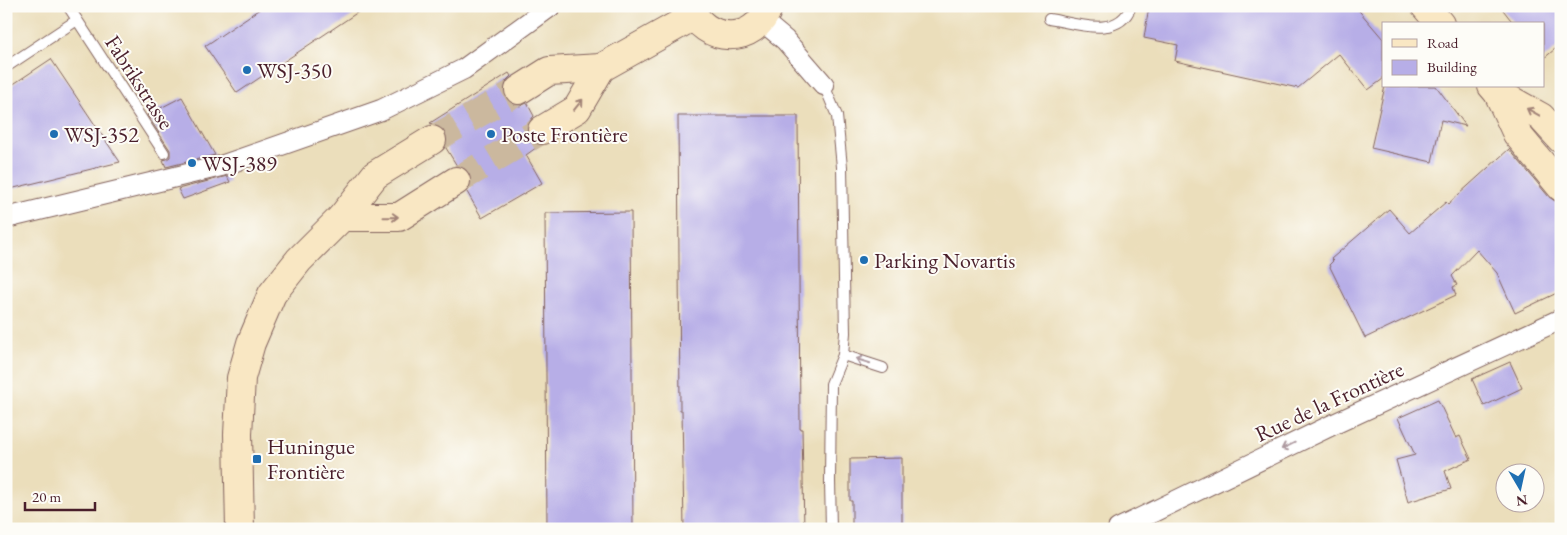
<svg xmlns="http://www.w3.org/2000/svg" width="1567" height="535" font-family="'EB Garamond',serif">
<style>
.building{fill:#b7aee7}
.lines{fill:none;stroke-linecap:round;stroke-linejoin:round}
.secondary-tunnel{stroke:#cbb89e;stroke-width:28;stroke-dasharray:28 14;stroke-linecap:butt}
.lane-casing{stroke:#82625d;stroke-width:12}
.street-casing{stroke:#82625d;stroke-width:22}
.secondary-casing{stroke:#82625d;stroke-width:30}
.lane{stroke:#fff;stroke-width:10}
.street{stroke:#fff;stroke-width:20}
.secondary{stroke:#f9e7c3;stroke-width:28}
.oneway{stroke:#a28377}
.oneway2{stroke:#ae9aa0}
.poi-dot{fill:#1f6fb2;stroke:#fdfcf7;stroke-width:2}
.labels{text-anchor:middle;stroke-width:4;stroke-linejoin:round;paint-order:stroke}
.poi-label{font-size:22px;fill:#4a1f2b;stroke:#fdfcf7;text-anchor:start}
.street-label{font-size:22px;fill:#4a1f2b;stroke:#fdfcf7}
</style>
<rect width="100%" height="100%" fill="#fdfcf7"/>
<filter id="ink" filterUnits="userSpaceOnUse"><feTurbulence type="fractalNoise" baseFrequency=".02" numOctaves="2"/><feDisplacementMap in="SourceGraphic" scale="10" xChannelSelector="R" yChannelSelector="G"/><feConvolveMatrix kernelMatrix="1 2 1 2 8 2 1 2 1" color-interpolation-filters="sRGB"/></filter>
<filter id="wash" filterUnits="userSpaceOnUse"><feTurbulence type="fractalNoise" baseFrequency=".0096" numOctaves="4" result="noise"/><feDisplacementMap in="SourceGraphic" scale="20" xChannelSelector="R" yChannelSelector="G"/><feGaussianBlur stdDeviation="1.12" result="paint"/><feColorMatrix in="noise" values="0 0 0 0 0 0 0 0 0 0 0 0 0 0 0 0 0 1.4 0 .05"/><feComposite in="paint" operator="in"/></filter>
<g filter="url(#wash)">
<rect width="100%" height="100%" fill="#ebdebb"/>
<g id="blocks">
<g class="building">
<polygon points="264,6 367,6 237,93 205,46"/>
<polygon points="1149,6 1355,6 1383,39 1383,79 1368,90 1339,54 1298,88 1175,61 1178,45 1144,38"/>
<polygon points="1500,6 1561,6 1561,44 1543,59 1543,24 1514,24"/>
<polygon points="51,59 120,162 6,190 6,89"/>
<polygon points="509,73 511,76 505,82 503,90 506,98 512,104 520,106 527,103 534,116 529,122 526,131 529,138 534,143 540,145 526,155 542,183 482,218 467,192 470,188 472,181 469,173 464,167 457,166 446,148 448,139 445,131 440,127 430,123"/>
<polygon points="1385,86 1436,86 1466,126 1441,120 1432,162 1371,148"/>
<polygon points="182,97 215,155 166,167 163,160 167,159 170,157 170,150 147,115"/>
<polygon points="678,116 798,116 800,429 802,429 804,529 684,529 682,410 680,410"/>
<polygon points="1509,149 1549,197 1555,201 1561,202 1561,291 1515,313 1497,273 1477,250 1452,276 1457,285 1453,287 1456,295 1365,338 1329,265 1333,261 1331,259 1389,209 1410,233 1446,202 1448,204"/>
<polygon points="227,176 230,182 183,199 178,189"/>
<polygon points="631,212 633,529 547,529 545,213"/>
<polygon points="1510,362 1522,388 1484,406 1472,379"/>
<polygon points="1438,400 1456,438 1460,436 1471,459 1445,471 1451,489 1408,502 1396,460 1415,455 1398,418"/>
<polygon points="902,458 902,529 852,529 852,501 850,501 850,459"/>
</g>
</g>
</g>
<g filter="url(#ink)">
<use href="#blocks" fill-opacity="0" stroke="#82625d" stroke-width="1"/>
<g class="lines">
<g class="secondary-tunnel">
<polyline points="432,140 519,90"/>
<polyline points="456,181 542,130"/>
</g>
<g class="lane-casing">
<g id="lane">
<polyline points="68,6 164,153"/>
<path d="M1049,19c26,4 70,21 82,-13"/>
<polyline points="6,67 77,20"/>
<polyline points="824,85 837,116 842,167 845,333 843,355 831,384 830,481 831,529"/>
<polyline points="843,355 883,368"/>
</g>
</g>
<g class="street-casing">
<g id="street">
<polyline points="761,20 785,40 824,85"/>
<polyline points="6,218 221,166 381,110 464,69 551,6"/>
<polyline points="1118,529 1332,425 1561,319"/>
</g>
</g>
<g class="secondary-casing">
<g id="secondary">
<path d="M689,6c15,38 66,40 80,0"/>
<polyline points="1425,6 1440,24"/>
<polyline points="1492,86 1498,93 1517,134 1561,187"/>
<polyline points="519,90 549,71 601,68 694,16"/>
<polyline points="1498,93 1541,117 1561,139"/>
<polyline points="542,130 577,109 601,68"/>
<polyline points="342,217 399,217 456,181"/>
<polyline points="240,529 238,434 241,378 251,343 272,294 299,260 342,217 375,175 432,140"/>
</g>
</g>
<use href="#lane" class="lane"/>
<use href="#street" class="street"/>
<use href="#secondary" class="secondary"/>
</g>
<defs><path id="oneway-shaft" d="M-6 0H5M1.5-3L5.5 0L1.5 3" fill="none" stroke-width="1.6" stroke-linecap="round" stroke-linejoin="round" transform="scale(1.25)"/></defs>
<g class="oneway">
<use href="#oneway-shaft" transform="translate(578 105) rotate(-51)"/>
<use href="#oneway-shaft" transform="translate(1533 112) rotate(-151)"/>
<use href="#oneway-shaft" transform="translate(391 217) rotate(-1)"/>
</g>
<g class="oneway2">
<use href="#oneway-shaft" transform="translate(863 361) rotate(-163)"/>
<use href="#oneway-shaft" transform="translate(1288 446) rotate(154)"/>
</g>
</g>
<g class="poi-dot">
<circle cx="247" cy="70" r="5"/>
<circle cx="54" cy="134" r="5"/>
<circle cx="491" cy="134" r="5"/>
<circle cx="192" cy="163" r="5"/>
<circle cx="864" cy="260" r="5"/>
<rect x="252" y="454" width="10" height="10" rx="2.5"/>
</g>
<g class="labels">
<g class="poi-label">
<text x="257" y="78">WSJ-350</text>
<text x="64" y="142">WSJ-352</text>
<text x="501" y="142">Poste Frontière</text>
<text x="202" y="171">WSJ-389</text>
<text x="874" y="268">Parking Novartis</text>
<text x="267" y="454">Huningue<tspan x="267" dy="25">Frontière</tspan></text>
</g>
<g class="street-label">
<text transform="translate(140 82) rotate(57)" y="8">Fabrikstrasse</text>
<text transform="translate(1329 401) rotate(-25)" y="8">Rue de la Frontière</text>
</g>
</g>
<rect width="1567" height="535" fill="none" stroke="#fdfcf7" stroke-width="25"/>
<rect x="1382" y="22" width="162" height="65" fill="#fdfcf7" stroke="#b5a4a5"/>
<rect x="1392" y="39" width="25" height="8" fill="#f9e7c3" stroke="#b5a4a5"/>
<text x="1427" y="48" font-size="15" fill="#4a1f2b">Road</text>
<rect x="1392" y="60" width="25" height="15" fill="#b7aee7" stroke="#b5a4a5"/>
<text x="1427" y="72" font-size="15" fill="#4a1f2b">Building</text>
<g transform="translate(1520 488) rotate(171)"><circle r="24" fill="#fdfcf7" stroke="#b5a4a5"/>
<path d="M0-4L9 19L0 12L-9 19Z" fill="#1f6fb2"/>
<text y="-8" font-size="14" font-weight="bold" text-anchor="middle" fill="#4a1f2b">N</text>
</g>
<path d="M25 502v8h70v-8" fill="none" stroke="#4a1f2b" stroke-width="2.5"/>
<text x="32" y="502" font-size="15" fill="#4a1f2b" stroke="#fdfcf7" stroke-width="4" paint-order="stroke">20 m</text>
</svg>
